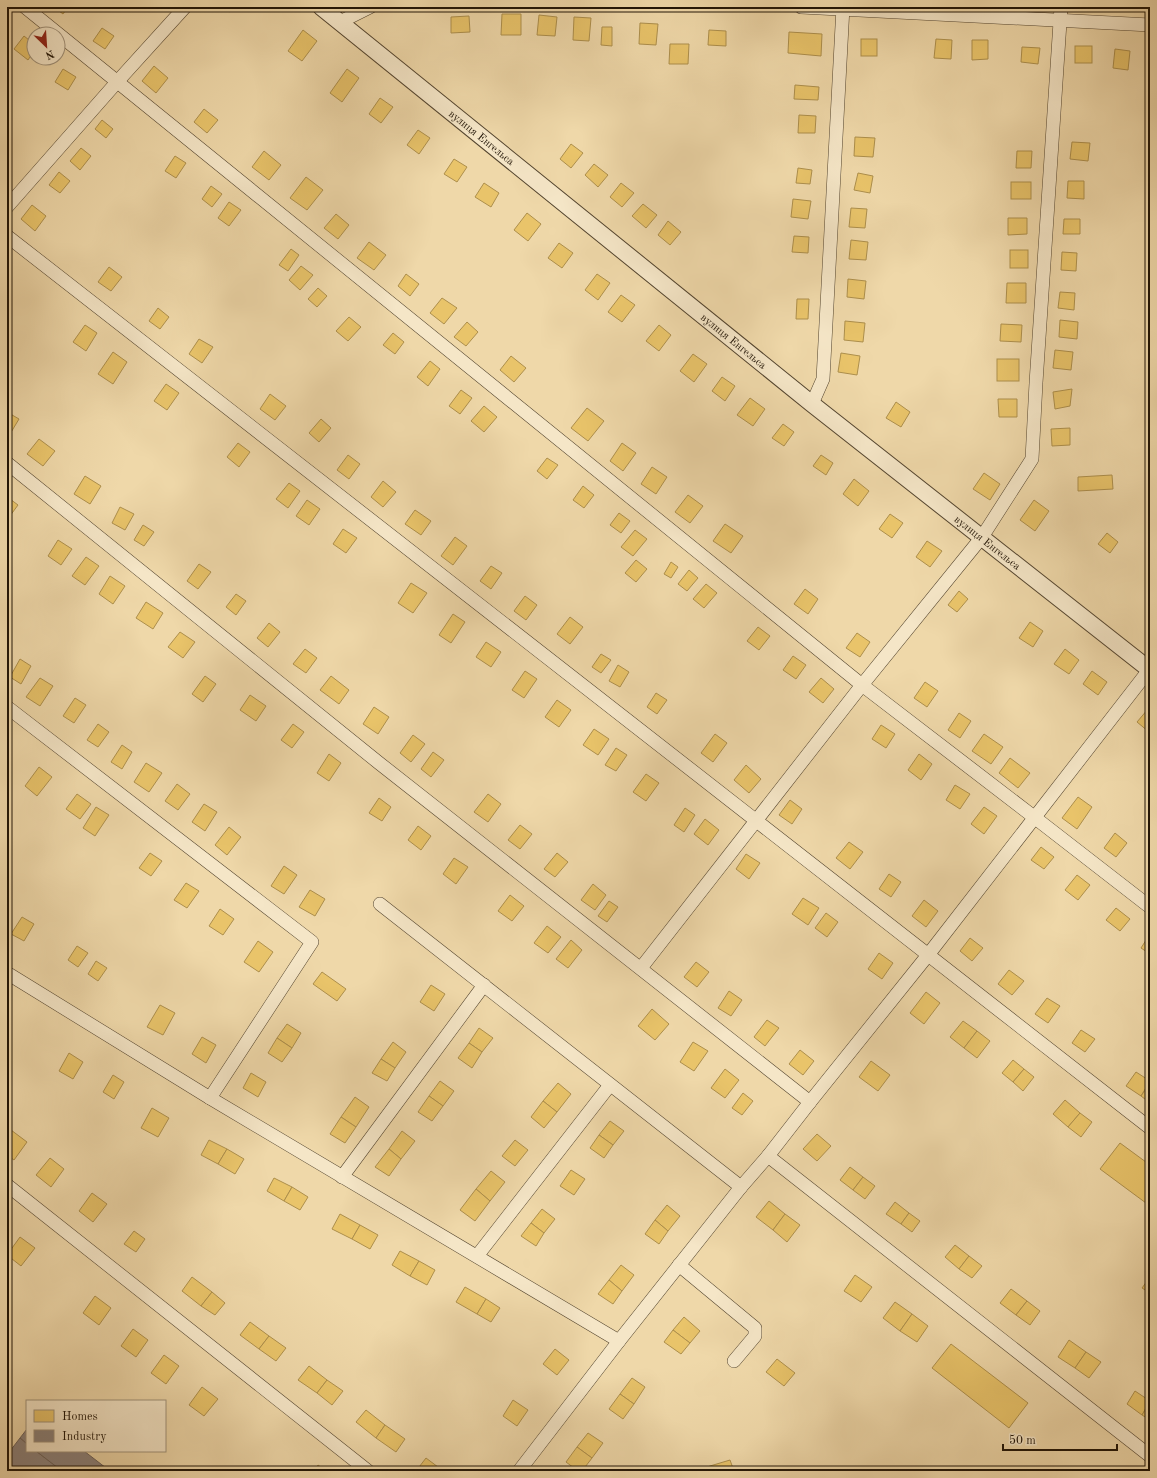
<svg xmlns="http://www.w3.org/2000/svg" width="1157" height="1478" font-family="'Old Standard TT',serif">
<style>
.homes{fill:#e9c46a;stroke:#ad8f4c}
.industry{fill:#8a817c;stroke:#6a6059}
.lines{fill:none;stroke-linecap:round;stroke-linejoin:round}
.minor-casing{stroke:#54452f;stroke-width:14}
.tertiary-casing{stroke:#54452f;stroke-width:18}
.minor{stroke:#f5e6c7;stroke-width:13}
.tertiary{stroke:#f5e6c7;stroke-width:16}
.labels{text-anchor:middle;stroke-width:4;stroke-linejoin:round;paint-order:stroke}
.street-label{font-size:11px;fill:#201406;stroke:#f5e6c7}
</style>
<rect width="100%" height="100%" fill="#efd8a9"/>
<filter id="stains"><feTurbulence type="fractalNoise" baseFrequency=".005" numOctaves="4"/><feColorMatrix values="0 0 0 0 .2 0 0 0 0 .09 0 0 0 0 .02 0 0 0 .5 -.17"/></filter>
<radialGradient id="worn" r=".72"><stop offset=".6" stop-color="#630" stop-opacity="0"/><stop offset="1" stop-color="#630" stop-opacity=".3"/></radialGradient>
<g class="homes">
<polygon points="54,7 68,7 63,14"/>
<polygon points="224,7 234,7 230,12"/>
<polygon points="502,14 521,14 521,35 501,35"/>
<polygon points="539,15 557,17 555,36 537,35"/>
<polygon points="469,16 470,32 451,33 451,17"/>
<polygon points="574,17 591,18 589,41 573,40"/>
<polygon points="640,23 658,24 656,45 639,44"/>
<polygon points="602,27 612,27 612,46 601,45"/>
<polygon points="102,28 114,36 105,49 93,41"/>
<polygon points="303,30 317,41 302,61 288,51"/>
<polygon points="709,30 726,31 726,46 708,45"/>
<polygon points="789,32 822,34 821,56 788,53"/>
<polygon points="24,36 34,44 34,51 28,60 14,49"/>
<rect x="861" y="39" width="16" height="17"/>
<polygon points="936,39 952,40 951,59 934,58"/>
<polygon points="972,40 988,40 988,59 972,60"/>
<polygon points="670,44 689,44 688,64 669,64"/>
<rect x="1075" y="46" width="17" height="17"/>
<polygon points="1022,47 1040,48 1038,64 1021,62"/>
<polygon points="1115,49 1130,51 1128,70 1113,68"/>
<polygon points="154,66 168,78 156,93 142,81"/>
<polygon points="63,69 76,77 68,90 55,82"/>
<polygon points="347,69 359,78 342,102 330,93"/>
<polygon points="795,85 819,87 818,100 794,99"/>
<polygon points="380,98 393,107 381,123 369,114"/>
<polygon points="204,109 218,120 207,133 194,122"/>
<polygon points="799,115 816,116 815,133 798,133"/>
<polygon points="102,120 113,129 106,138 95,129"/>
<polygon points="418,130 430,138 419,154 407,145"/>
<polygon points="855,137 875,138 873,157 854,156"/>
<polygon points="1072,142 1090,143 1088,161 1070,159"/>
<polygon points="571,144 583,153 571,168 560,159"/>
<polygon points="81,148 91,156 80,170 70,161"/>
<polygon points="264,151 281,165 269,180 252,167"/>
<polygon points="1017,151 1032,151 1031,168 1016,168"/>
<polygon points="175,156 186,163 176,178 165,171"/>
<polygon points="454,159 467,167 457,182 444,174"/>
<polygon points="594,164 608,175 598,187 585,175"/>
<polygon points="798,168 812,170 810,184 796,183"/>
<polygon points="59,172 70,181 60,193 49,185"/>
<polygon points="858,173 873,176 870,193 854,190"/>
<polygon points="306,177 323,190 307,210 290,198"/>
<polygon points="1068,181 1084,181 1084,199 1067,198"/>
<rect x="1011" y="182" width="20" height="17"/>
<polygon points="484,183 499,193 491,207 475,197"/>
<polygon points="621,183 634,193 622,207 610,197"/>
<polygon points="211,186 222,194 212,207 202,199"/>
<polygon points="793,199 811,201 808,219 791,217"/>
<polygon points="229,202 241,210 229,226 218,218"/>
<polygon points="643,204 657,215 646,228 632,216"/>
<polygon points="32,205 46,216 35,231 21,219"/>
<polygon points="851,208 867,209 865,228 849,227"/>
<polygon points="527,213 541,224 528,241 514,230"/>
<polygon points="336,214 349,225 338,239 324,228"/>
<polygon points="1008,218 1027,218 1027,234 1008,235"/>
<polygon points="1064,219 1080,219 1080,234 1063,234"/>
<polygon points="668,221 681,232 670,245 658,235"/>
<polygon points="794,236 809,237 808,253 792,252"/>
<polygon points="851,240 868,242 866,260 849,259"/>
<polygon points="369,242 386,255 374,270 357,258"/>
<polygon points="559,243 573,253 562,268 548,258"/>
<polygon points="291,249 299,255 288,271 279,265"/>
<rect x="1010" y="250" width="18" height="18"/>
<polygon points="1062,252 1077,253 1076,271 1061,270"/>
<polygon points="301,266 313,275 300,290 289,280"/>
<polygon points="109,267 122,277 111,291 98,282"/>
<polygon points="406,274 419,284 410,296 398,286"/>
<polygon points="597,274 610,283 598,300 585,290"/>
<polygon points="848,279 866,281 864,299 847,297"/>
<polygon points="1007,283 1026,283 1026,303 1006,303"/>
<polygon points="318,288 327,296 317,307 308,299"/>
<polygon points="1060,292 1075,293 1074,310 1058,308"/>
<polygon points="621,295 635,305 622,322 608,312"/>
<polygon points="442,298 457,308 444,324 430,313"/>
<polygon points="797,299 809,299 808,319 796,319"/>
<polygon points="158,308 169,317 160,329 149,321"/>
<polygon points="349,317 361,327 348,341 336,331"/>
<polygon points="1060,320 1078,322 1077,339 1059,337"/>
<polygon points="845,321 865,323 863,342 844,340"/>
<polygon points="467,322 478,332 466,346 454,337"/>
<polygon points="1001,324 1022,325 1021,342 1000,341"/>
<polygon points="85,325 97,333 86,351 73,342"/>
<polygon points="659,325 671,335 659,351 646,341"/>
<polygon points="393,333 404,342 395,354 383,345"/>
<polygon points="199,339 213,347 202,363 189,354"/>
<polygon points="1055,350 1073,352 1071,370 1053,368"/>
<polygon points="113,352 127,362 113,384 98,374"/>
<polygon points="841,353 860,356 857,375 838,372"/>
<polygon points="693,354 707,364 694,382 680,371"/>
<polygon points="511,356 526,368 514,382 500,370"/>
<rect x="997" y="359" width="22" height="22"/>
<polygon points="430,361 440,369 428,386 417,377"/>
<polygon points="722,377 735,386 725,401 712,391"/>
<polygon points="166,384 179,393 167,410 154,401"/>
<polygon points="1072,389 1070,406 1055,409 1053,392"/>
<polygon points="461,390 472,398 460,414 449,406"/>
<polygon points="270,394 286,406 275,420 260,409"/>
<polygon points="750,398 765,409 753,426 737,415"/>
<polygon points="998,399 1017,399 1017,417 999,417"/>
<polygon points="896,402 910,412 901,427 886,418"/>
<polygon points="484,406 497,417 484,432 471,421"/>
<polygon points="587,408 604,421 588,441 571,428"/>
<polygon points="7,412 19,419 7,439"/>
<polygon points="321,419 331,428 319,442 309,433"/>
<polygon points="783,424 794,432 784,446 772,438"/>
<polygon points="1070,428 1070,445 1052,446 1051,429"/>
<polygon points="39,439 55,451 43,466 27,454"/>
<polygon points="238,443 250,452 239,467 227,457"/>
<polygon points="622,443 636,453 623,471 610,461"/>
<polygon points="348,455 360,464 349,479 337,470"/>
<polygon points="821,455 833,463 826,475 813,466"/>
<polygon points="547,458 558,465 547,479 537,471"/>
<polygon points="652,467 667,477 656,494 641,484"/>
<polygon points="984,473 1000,484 990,500 973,489"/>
<polygon points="1112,475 1113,489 1078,491 1078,477"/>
<polygon points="85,476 101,486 90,504 74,494"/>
<polygon points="854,479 869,491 858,506 843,494"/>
<polygon points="383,481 396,492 383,507 371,497"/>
<polygon points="289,483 300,491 288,508 276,499"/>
<polygon points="583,486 594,495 584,508 573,500"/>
<polygon points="688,495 703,506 690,523 675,512"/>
<polygon points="10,499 18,505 7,520 7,502"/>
<polygon points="307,500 320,509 309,525 296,516"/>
<polygon points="1034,500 1049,511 1035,531 1020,520"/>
<polygon points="120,507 134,514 125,530 112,523"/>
<polygon points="415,510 431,521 421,535 405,524"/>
<polygon points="619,513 630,521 621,533 610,525"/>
<polygon points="890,514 903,523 892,538 879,529"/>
<polygon points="725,524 743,536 731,553 713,541"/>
<polygon points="143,525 154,532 144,546 134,540"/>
<polygon points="343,529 357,538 346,553 333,544"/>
<polygon points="635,530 647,539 633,556 621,547"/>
<polygon points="1107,533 1118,542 1110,553 1098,544"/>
<polygon points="455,537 467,546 453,565 441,556"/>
<polygon points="58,540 72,549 61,565 48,556"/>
<polygon points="927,541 942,551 930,567 916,557"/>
<polygon points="86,557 99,566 85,585 72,576"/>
<polygon points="636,560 647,569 636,582 625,573"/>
<polygon points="671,562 678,567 671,578 664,574"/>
<polygon points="199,564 211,572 198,589 187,581"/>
<polygon points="491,566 502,573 491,589 480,581"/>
<polygon points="689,570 698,578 687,591 678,584"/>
<polygon points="110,576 125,586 113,604 99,594"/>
<polygon points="411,583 427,593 413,613 398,603"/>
<polygon points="706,584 717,593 704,608 693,599"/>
<polygon points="805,589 818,599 808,614 794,604"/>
<polygon points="959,591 968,599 957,612 948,605"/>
<polygon points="236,594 246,601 236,615 226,607"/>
<polygon points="525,596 537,605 526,620 514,611"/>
<polygon points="146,602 163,613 153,629 136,618"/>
<polygon points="453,614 465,622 451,643 439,635"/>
<polygon points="570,617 583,627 570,644 557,634"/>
<polygon points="1030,622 1043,631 1033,647 1019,638"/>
<polygon points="269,623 280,632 268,647 257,638"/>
<polygon points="758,627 770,636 759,650 747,641"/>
<polygon points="180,632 195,642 183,658 168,647"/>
<polygon points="857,633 870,642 860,657 846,648"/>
<polygon points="486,642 501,652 491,667 476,657"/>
<polygon points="305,649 317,658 306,673 293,664"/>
<polygon points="1065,649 1079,660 1069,674 1054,664"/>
<polygon points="601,654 611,660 601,673 592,667"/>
<polygon points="793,656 806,665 796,679 783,670"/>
<polygon points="20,659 31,666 21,684 10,677"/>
<polygon points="618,665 629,672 620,687 609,681"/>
<polygon points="525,671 537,679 524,698 512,690"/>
<polygon points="1092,671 1107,682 1098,695 1083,684"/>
<polygon points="205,676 216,684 203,702 192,694"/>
<polygon points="331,676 349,690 339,704 320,690"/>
<polygon points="40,678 53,686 40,706 26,697"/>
<polygon points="821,678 834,689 823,703 809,692"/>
<polygon points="925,682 938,691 927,707 914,698"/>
<polygon points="656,693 667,700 657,714 647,707"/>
<polygon points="250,695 266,706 256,721 240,710"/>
<polygon points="75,698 86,705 74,723 63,716"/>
<polygon points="557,700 571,710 559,727 545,717"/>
<polygon points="374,707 389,717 378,734 363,724"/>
<polygon points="1148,709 1150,710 1150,730 1149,732 1137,722"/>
<polygon points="959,713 971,721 960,738 948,730"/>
<polygon points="98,724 109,732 98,747 87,740"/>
<polygon points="293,724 304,732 292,748 281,740"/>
<polygon points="881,725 895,734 886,748 872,739"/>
<polygon points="594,729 609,739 598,755 583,745"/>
<polygon points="715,734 727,743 713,762 701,753"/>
<polygon points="984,734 1003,747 991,764 972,751"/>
<polygon points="413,735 425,744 411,762 400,753"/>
<polygon points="122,745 132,752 122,769 111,762"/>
<polygon points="616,748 627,755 616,771 605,765"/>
<polygon points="433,752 444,760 431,777 421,769"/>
<polygon points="329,754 341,763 329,781 317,773"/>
<polygon points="919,754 932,764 921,780 908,770"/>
<polygon points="1010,758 1030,773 1018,788 999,773"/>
<polygon points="146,763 162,773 149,792 134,782"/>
<polygon points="746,765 761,779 749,793 734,780"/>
<polygon points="39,767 52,777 37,796 25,786"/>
<polygon points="646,774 659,783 646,801 633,792"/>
<polygon points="177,784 190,794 178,810 165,801"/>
<polygon points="955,785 970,794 960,809 946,800"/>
<polygon points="77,794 91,804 80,819 66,809"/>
<polygon points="488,794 501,804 488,822 474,812"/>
<polygon points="1078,797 1092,807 1077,829 1062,818"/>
<polygon points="379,798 391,807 382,821 369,813"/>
<polygon points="790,800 802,809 792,824 779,815"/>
<polygon points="204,804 217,812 205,831 192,822"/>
<polygon points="96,807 109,815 95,836 83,828"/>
<polygon points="984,807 997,816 984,834 971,824"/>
<polygon points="685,808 695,815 684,832 674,825"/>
<polygon points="705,819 719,830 708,845 694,834"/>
<polygon points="520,825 532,834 520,849 508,840"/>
<polygon points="418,826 431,836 421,850 408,840"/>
<polygon points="229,827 241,837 227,855 215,845"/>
<polygon points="1115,833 1127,843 1116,857 1104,848"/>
<polygon points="849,842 863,852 850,869 836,858"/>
<polygon points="1041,847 1054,857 1044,869 1031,860"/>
<polygon points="150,853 162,861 151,876 139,868"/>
<polygon points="557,853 568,862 555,877 544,869"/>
<polygon points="746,854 760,863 749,879 736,869"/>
<polygon points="454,858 468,867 456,884 443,874"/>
<polygon points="284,866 297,875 284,894 271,886"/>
<polygon points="889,874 901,882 891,897 879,889"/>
<polygon points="1077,875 1090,885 1078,900 1065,890"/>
<polygon points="186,883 199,891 187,908 174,900"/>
<polygon points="593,884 606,895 595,910 581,900"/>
<polygon points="310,890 325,899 315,916 299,907"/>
<polygon points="510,895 524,906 512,921 498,911"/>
<polygon points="803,898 819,908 808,925 792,914"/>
<polygon points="924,900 938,911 926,927 912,916"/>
<polygon points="609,901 618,907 607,922 598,916"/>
<polygon points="1116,908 1130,919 1120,931 1106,920"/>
<polygon points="220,909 234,919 223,935 209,926"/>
<polygon points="826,913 838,922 827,937 815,928"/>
<polygon points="22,917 34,924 24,941 11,934"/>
<polygon points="547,926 561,937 548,953 534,943"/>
<polygon points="1150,934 1150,954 1141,948"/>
<polygon points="970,938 983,948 972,961 960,951"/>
<polygon points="571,940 582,950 568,968 556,959"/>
<polygon points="258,941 273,952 259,972 244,962"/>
<polygon points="77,946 88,953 78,967 68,960"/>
<polygon points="879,953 893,963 882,979 868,969"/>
<polygon points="96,961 107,968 98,981 88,974"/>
<polygon points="696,962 709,972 697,987 684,977"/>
<polygon points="1009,970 1024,981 1012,995 998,984"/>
<polygon points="322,972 346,989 337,1001 313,984"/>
<polygon points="431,985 445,994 434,1011 420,1002"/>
<polygon points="729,991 742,1000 731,1016 718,1008"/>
<polygon points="926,992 940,1003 924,1024 910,1013"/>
<polygon points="1047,998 1060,1006 1048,1023 1035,1014"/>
<polygon points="160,1005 175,1013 163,1035 147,1027"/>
<polygon points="652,1009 669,1024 655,1040 638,1026"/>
<polygon points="767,1020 779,1028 765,1046 754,1037"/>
<polygon points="963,1021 977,1031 964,1048 950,1037"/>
<polygon points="287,1024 301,1033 292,1048 277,1038"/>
<polygon points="479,1028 493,1038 482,1052 469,1043"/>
<polygon points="1081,1030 1095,1039 1085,1052 1072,1043"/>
<polygon points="977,1031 990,1041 977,1058 964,1048"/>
<polygon points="202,1037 216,1045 206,1063 192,1054"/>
<polygon points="277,1038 292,1048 282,1062 268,1053"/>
<polygon points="393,1042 406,1052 395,1068 381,1059"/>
<polygon points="693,1042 708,1051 694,1071 680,1062"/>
<polygon points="469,1043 482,1052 472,1068 458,1058"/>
<polygon points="800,1050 814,1061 803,1075 789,1064"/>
<polygon points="69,1053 83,1062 73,1079 59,1071"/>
<polygon points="381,1059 395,1068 387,1081 372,1073"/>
<polygon points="1013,1060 1024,1069 1013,1082 1002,1073"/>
<polygon points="871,1061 890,1075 878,1091 859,1077"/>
<polygon points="725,1069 739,1080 725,1098 711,1088"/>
<polygon points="1024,1069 1034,1077 1023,1091 1013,1082"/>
<polygon points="1136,1072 1150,1081 1141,1096 1126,1086"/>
<polygon points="251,1073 266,1082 258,1097 243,1088"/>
<polygon points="113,1075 124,1082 114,1099 103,1092"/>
<polygon points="440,1081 454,1091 443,1106 429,1096"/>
<polygon points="558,1083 571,1094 557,1112 543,1101"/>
<polygon points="1150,1083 1150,1103 1141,1096"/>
<polygon points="743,1093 753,1101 742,1115 732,1108"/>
<polygon points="429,1096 443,1106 432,1121 418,1112"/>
<polygon points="355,1097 369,1107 356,1127 341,1117"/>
<polygon points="1065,1100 1080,1113 1068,1127 1053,1114"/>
<polygon points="543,1101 557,1112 544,1128 531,1117"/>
<polygon points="152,1108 169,1118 158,1137 141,1128"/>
<polygon points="1080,1113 1092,1122 1081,1137 1068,1127"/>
<polygon points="341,1117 356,1127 345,1143 330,1134"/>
<polygon points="610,1121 624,1131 613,1145 599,1135"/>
<polygon points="11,1130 27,1142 14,1160 7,1155 7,1136"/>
<polygon points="402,1131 415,1141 401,1159 389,1149"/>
<polygon points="817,1134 831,1146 817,1161 803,1149"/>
<polygon points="599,1135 613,1145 604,1158 590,1148"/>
<polygon points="209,1140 227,1149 218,1164 201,1155"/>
<polygon points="515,1140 528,1150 515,1166 502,1156"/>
<polygon points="1120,1143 1150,1165 1150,1206 1100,1169"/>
<polygon points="227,1149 244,1159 235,1174 218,1164"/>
<polygon points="389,1149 401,1159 389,1176 375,1167"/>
<polygon points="50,1158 64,1169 51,1187 36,1175"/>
<polygon points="850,1167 863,1177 853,1190 840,1180"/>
<polygon points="571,1170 585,1179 574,1195 560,1186"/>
<polygon points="491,1171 505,1182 490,1201 476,1189"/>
<polygon points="863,1177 875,1186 865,1199 853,1190"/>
<polygon points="274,1178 292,1187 284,1201 267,1191"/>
<polygon points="292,1187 308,1197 300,1210 284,1201"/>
<polygon points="476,1189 490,1201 475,1221 460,1210"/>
<polygon points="92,1193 107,1204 93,1222 79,1211"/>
<polygon points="769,1201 785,1214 773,1230 756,1217"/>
<polygon points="895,1202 909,1213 901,1224 886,1214"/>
<polygon points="667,1205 680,1216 668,1231 655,1220"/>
<polygon points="542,1209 555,1219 544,1233 531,1223"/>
<polygon points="909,1213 920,1221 912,1232 901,1224"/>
<polygon points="340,1214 360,1225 352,1239 332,1229"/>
<polygon points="785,1214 800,1225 787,1242 773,1230"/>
<polygon points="655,1220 668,1231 659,1244 645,1234"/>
<polygon points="531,1223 544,1233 536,1246 521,1236"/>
<polygon points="360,1225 378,1235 370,1249 352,1239"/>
<polygon points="134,1231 145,1239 136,1252 124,1244"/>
<polygon points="20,1237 35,1248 21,1266 7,1255"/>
<polygon points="955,1245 969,1256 959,1269 945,1257"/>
<polygon points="400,1251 419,1261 410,1276 392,1265"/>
<polygon points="969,1256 982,1266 972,1278 959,1269"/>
<polygon points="419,1261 435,1270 427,1285 410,1276"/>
<polygon points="621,1265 634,1275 622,1291 609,1280"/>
<polygon points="855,1275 872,1287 861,1302 844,1291"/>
<polygon points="192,1277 212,1292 201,1306 182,1291"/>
<polygon points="1150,1277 1150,1293 1142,1288"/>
<polygon points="609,1280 622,1291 613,1304 598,1294"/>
<polygon points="465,1287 486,1299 477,1314 456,1302"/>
<polygon points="1011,1289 1027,1301 1016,1315 1000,1303"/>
<polygon points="212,1292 225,1303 215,1315 201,1306"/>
<polygon points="95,1296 111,1308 99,1325 83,1313"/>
<polygon points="486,1299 500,1308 491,1322 477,1314"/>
<polygon points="1027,1301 1040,1311 1030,1325 1016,1315"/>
<polygon points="895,1302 912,1314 900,1331 883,1318"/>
<polygon points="912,1314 928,1326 917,1342 900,1331"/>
<polygon points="684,1317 700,1331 690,1343 673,1330"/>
<polygon points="250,1322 269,1336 259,1349 240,1335"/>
<polygon points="133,1329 148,1340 136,1357 121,1346"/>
<polygon points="673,1330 690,1343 681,1354 664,1342"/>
<polygon points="269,1336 286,1348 276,1361 259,1349"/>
<polygon points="1069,1340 1086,1352 1075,1368 1058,1357"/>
<polygon points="951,1344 1028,1403 1009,1428 932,1368"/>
<polygon points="555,1349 569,1360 557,1375 543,1364"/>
<polygon points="1086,1352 1101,1362 1089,1378 1075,1368"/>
<polygon points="164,1355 179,1366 166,1384 151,1373"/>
<polygon points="777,1359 795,1373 784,1386 766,1372"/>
<polygon points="309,1366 327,1380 317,1393 298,1380"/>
<polygon points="632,1378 645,1387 634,1404 620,1394"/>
<polygon points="327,1380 343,1391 332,1405 317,1393"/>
<polygon points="202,1387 218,1399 204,1416 189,1405"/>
<polygon points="1135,1391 1150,1401 1142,1415 1127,1404"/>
<polygon points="620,1394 634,1404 623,1419 609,1409"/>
<polygon points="513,1400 528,1410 517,1426 503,1416"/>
<polygon points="1150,1402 1150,1420 1142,1415"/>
<polygon points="366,1410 385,1425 376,1438 356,1422"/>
<polygon points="385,1425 405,1439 396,1452 376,1438"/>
<polygon points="588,1433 603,1443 592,1458 577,1447"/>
<polygon points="577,1447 592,1458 582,1471 578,1471 566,1462"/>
<polygon points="426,1458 442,1470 441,1471 416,1471"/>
<polygon points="730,1460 734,1471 712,1471 710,1466"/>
<polygon points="318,1465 326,1471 314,1471"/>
<polygon points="710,1466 712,1471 697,1471"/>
</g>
<g class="industry">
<polygon points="27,1429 27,1444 20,1438"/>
<polygon points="20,1438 27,1444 27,1451 36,1451 62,1471 7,1471 7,1455"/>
<polygon points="36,1451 84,1451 110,1471 62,1471"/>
</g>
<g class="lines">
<g class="minor-casing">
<g id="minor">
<polyline points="25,7 862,685 1034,817 1150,907"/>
<polyline points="801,7 1150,25"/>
<polyline points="340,22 370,7"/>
<polyline points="7,207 117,82 185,7"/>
<polyline points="7,236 1150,1128"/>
<polyline points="812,404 823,379 843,7"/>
<polyline points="7,463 379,763 810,1102"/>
<polyline points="7,707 312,942 210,1098"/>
<polyline points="380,904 741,1187"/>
<polyline points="641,968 862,685 982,537 1032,459 1036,383 1061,7"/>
<polyline points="7,973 210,1098 619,1341"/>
<polyline points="768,1156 1150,1456"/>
<polyline points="342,1177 484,985"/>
<polyline points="7,1185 368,1471"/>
<polyline points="477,1256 610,1085"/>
<polyline points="679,1265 755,1328 755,1336 734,1361"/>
<polyline points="519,1471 619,1341 741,1187 768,1156 810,1102 928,955 1149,670"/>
</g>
</g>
<g class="tertiary-casing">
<g id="tertiary">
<path id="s1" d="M321,7l491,397 338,266"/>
</g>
</g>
<use href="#minor" class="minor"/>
<use href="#tertiary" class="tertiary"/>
</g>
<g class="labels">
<g class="street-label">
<text dy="4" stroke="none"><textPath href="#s1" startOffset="207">вулиця Енгельса</textPath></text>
<text dy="4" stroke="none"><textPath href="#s1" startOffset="531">вулиця Енгельса</textPath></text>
<text dy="4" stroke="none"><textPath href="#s1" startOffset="855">вулиця Енгельса</textPath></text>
</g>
</g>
<rect width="1157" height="1478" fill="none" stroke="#efd8a9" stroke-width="24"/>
<rect x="8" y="8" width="1141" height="1462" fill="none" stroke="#201406" stroke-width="2"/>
<rect x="12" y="12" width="1133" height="1454" fill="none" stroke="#201406"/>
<rect x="26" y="1400" width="140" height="52" fill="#f5e6c7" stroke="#a0927a"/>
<rect x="34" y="1410" width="20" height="12" fill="#e9c46a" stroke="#a0927a"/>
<text x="62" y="1420" font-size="12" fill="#201406">Homes</text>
<rect x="34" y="1430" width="20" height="12" fill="#8a817c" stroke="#a0927a"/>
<text x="62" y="1440" font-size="12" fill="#201406">Industry</text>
<g transform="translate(46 46) rotate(155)"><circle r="19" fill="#f5e6c7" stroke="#a0927a"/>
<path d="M0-3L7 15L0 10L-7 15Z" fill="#8f2418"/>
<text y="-6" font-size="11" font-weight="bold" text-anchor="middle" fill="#201406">N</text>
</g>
<path d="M1003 1444v6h114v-6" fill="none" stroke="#201406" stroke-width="2"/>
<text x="1009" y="1444" font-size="12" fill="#201406" stroke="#f5e6c7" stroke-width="3" paint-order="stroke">50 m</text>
<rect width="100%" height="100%" filter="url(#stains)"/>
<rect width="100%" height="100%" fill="url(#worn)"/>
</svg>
